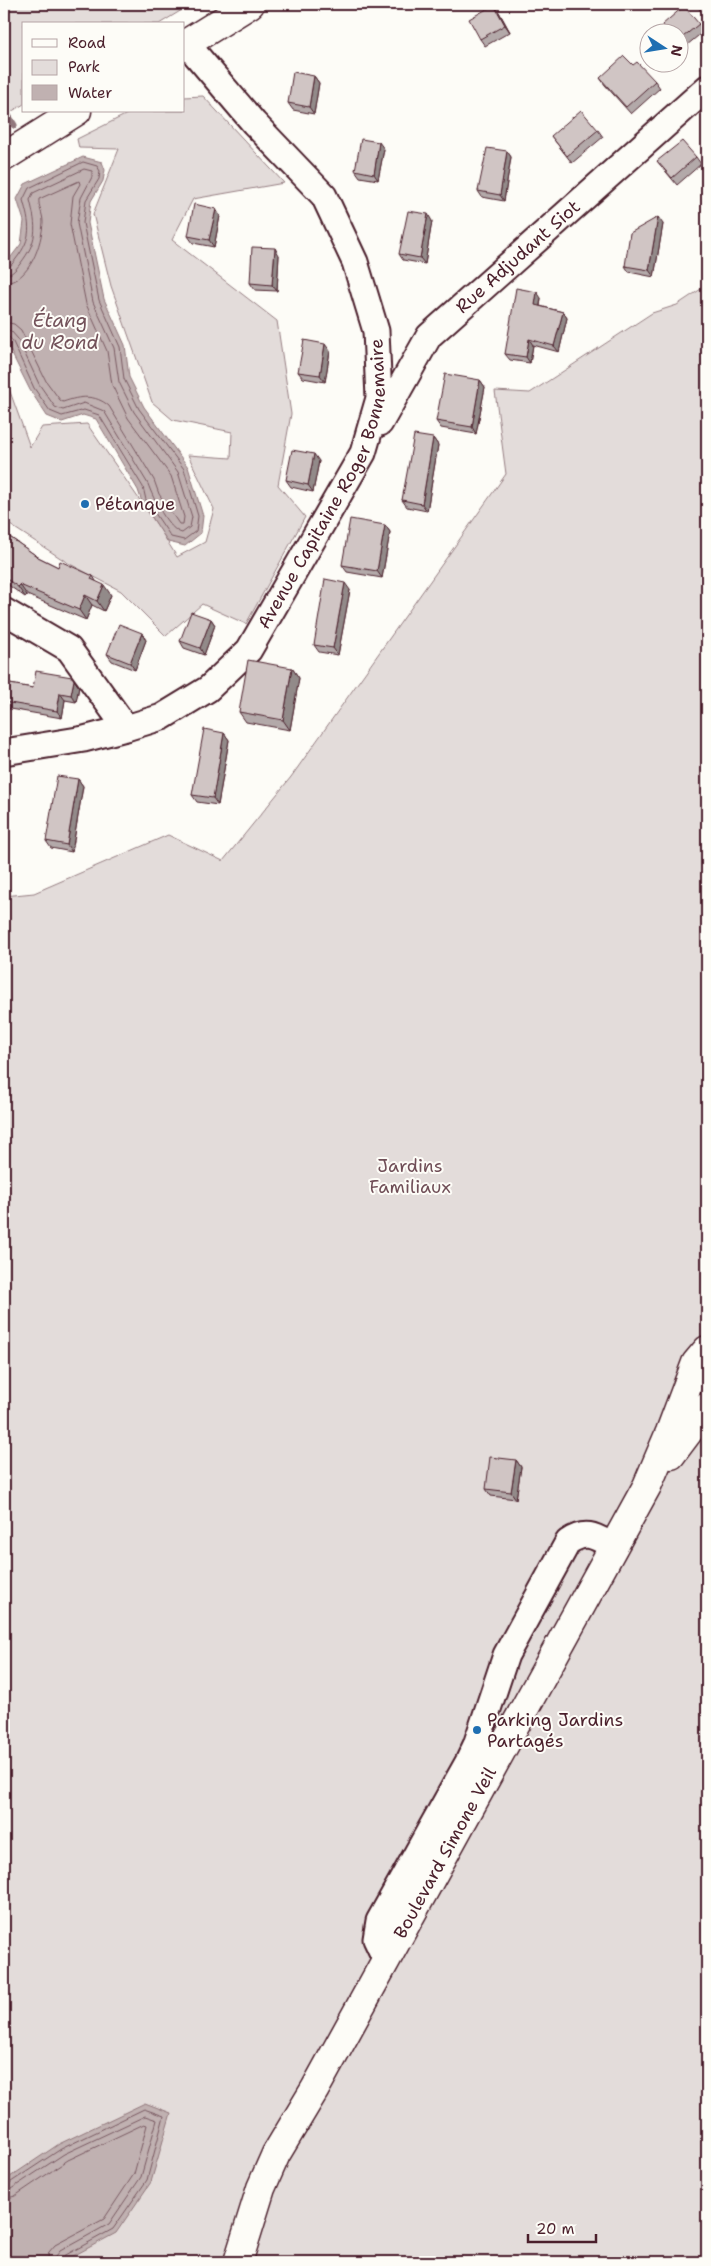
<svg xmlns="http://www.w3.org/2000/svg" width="711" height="2266" viewBox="0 0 711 2266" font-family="'Shantell Sans',sans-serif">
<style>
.green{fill:#e3dcda;stroke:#967e82}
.water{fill:#c0b1b1;stroke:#91777b}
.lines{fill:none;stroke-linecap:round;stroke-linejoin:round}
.shore{stroke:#795961;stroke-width:1}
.stream{stroke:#91777b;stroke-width:7}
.minor-casing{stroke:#4a1f2b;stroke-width:29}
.major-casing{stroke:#4a1f2b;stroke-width:31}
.minor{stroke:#fdfcf7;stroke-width:25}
.major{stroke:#fdfcf7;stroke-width:28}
.wall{fill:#b3a9a9;stroke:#4a1f2b}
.shaded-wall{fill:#928a89;stroke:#4a1f2b}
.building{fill:#d0c5c4;stroke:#4a1f2b}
.poi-dot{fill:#1f6fb2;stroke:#fdfcf7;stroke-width:2}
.labels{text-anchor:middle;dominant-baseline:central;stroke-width:4;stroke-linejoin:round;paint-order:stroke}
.street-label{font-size:18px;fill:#4a1f2b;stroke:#fdfcf7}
.poi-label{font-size:18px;fill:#4a1f2b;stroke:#fdfcf7;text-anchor:start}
.park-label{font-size:18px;fill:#704e57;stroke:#fdfcf7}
.water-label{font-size:19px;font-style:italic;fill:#73525a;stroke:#fdfcf7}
</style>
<rect width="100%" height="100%" fill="#fdfcf7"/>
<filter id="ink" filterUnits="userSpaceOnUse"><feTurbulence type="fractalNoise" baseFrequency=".02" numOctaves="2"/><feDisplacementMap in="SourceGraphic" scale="10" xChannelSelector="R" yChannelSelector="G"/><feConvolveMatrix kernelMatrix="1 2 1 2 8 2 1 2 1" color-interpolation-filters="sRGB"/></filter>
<g filter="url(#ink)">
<path class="green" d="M 4,4 L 186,4 L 190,5 L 159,24 L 24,24 L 24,104 L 4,116 Z
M 203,96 L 284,183 L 193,199 L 172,240 L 277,321 L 291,414 L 278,485 L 305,517 L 246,624 L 202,604 L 166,636 L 121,591 L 68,563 L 4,521 L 4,375 L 30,447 L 42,427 L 87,424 L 157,525 L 177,557 L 205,542 L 214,509 L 188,455 L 231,458 L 232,432 L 173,420 L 152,402 L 111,286 L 93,214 L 119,149 L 79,148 L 77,139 L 133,111 L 184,111 L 184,97 Z
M 707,285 L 707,2262 L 4,2262 L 4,896 L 34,893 L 168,835 L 223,861 L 291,777 L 506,474 L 495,391 L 530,393 L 652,313 L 677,305 Z"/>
<path class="water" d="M 83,157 L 102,162 L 105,170 L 103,181 L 91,201 L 88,223 L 104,299 L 125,345 L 129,377 L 144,407 L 188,467 L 203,516 L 201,533 L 185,546 L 168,542 L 142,502 L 138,490 L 96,419 L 83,415 L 62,422 L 47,416 L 30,390 L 4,338 L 4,266 L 21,244 L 24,221 L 17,199 L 25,184 Z
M 145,2103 L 171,2113 L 151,2182 L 116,2233 L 62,2262 L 4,2262 L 4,2181 L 59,2144 Z"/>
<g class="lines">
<path class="shore" d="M 4,269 C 10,268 12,264 16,259 C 33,237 30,225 23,200 L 29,188 L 83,162 L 97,166 L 100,171 L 99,179 L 86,200 L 83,223 L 99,300 L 120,347 L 124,379 L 139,409 L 184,469 L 198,516 L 196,531 L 184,540 L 171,537 L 146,500 L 143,487 L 99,415 L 84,410 L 62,416 L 50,411 L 34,388 L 13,342 L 9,337 L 4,336
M 4,275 C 12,275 15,270 20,264 C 38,241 37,228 30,200 L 33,193 L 84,169 L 92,171 L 92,177 L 81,198 L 77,223 L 93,302 L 114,348 L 119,382 L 134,412 L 178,472 L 192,517 L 190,527 L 182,533 C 168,530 153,498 148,484 L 104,411 L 84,403 L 63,410 L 55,407 L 39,384 L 18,339 L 11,331 L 4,330
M 4,283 C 30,282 42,243 43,222 C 43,214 38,206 39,199 L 79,181 L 80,184 L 73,196 L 70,224 L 86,304 L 107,351 L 112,385 L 128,418 L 171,476 L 184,517 L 183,524 L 179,524 L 159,494 L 154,480 L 109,406 C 95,394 80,396 63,402 L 60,400 L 46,381 L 21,330 L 14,324 L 4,322
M 4,2185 L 8,2184 L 61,2149 L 144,2109 L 164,2116 L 147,2180 L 113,2229 L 64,2256 L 61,2262
M 4,2191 L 11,2189 L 64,2154 L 145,2116 L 157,2120 L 141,2177 L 109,2224 L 60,2251 L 56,2256 L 55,2262
M 4,2199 L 15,2196 L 68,2160 L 144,2124 L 147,2125 L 134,2174 L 104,2219 L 55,2245 L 49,2252 L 47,2262"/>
<path class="stream" d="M 4,109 L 14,125"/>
<defs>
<g id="minor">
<path id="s1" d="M 380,423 L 429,336 L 707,88"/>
<path d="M 4,611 L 69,649 L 126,728"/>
<path id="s2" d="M 4,752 L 84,739 L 126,728 L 162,717 L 208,689 L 249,650 L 363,453 L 379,398 L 376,331 L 355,262 L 324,196 L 254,123 L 186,43"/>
<path d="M 386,1960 L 376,1939 L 379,1921 L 468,1762 L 476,1745 L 506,1655 L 568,1542 C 587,1529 596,1537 614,1547"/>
</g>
<g id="major">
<path d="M 184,45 L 250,4"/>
<path d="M 4,157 L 77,111"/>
<path d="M 671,1455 L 707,1407"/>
<path id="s3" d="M 238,2262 L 261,2188 L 276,2154 L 315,2089 L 647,1486 L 670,1432 L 696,1363 L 707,1350"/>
</g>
</defs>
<use href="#minor" class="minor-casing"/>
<use href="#major" class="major-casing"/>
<use href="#minor" class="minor"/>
<use href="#major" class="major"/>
</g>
<path class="wall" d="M 696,4 L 707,4 L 707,13 L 704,15 Z
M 494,5 L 499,12 L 510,32 L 485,46 L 480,39 Z
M 699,24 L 704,31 L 681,50 L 678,47 L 678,32 L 667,32 L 662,25 Z
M 633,65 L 655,81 L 660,88 L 631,114 L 605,85 L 600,78 Z
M 314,76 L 319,83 L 314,114 L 293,110 L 288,103 Z
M 598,130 L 603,137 L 572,163 L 551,136 Z
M 384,149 L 378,180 L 360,177 L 355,170 Z
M 507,151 L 511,157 L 504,201 L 482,197 L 478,191 Z
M 696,157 L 701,164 L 677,185 L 657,161 Z
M 220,216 L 214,247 L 193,243 L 188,236 Z
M 432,221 L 425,264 L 403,260 L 399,254 Z
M 663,224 L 654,277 L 629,272 L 625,266 Z
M 279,255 L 277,291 L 255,290 L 250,283 Z
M 541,298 L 540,306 L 563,312 L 567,318 L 559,352 L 533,345 L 530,363 L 510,360 L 505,354 Z
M 330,351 L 325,382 L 303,378 L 298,372 Z
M 480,380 L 485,387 L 476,434 L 441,428 L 436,421 Z
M 433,438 L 438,445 L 427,511 L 407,507 L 402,500 Z
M 319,461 L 313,492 L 291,487 L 286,480 Z
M 385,525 L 390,532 L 382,578 L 347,572 L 342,565 Z
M 4,533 L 38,557 L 58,567 L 93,576 L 96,581 L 111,595 L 104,611 L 92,605 L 86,620 L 27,595 L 25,597 L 4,582 Z
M 350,590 L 338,655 L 319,652 L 314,645 Z
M 211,619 L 215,625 L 204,655 L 184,648 L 180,641 Z
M 146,640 L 135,670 L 112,661 L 107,654 Z
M 292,668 L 299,678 L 290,730 L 246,722 L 239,712 Z
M 4,683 L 33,688 L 79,687 L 76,702 L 65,700 L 62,718 L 4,708 Z
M 224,733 L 229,740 L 218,805 L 197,802 L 192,795 Z
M 78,779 L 83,786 L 72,852 L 51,848 L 46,841 Z
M 516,1460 L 521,1467 L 516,1499 L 491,1496 L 486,1489 Z"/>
<path class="shaded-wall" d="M 494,5 L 499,12 L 510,32 L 505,25 Z
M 314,76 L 319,83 L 314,114 L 309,107 Z
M 379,142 L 384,149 L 378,180 L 374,174 Z
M 507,151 L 511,157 L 504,201 L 500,195 Z
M 216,209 L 220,216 L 214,247 L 209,240 Z
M 428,214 L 432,221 L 425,264 L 420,258 Z
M 658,217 L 663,224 L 654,277 L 649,270 Z
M 275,248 L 279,255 L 277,291 L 272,285 Z
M 537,292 L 541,298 L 539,311 L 535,305 Z
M 563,312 L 567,318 L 559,352 L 554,346 Z
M 529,339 L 533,345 L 530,363 L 526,357 Z
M 325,344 L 330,351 L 325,382 L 320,375 Z
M 480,380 L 485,387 L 476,434 L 472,427 Z
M 433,438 L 438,445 L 427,511 L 422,504 Z
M 314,454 L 319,461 L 313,492 L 308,485 Z
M 385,525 L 390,532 L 382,578 L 377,571 Z
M 345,583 L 350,590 L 338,655 L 333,648 Z
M 20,585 L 27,595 L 25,597 L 18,587 Z
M 104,585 L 111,595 L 104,611 L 97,601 Z
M 85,595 L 92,605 L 86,620 L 79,610 Z
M 211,619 L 215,625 L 204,655 L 200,648 Z
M 142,633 L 146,640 L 135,670 L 130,663 Z
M 292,668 L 299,678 L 290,730 L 283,720 Z
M 74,680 L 79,687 L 76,702 L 71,695 Z
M 60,693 L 65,700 L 62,718 L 57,711 Z
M 224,733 L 229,740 L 218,805 L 213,798 Z
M 78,779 L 83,786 L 72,852 L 67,845 Z
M 516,1460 L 521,1467 L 516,1499 L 511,1492 Z"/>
<path class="building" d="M 696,4 L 707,4 L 700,10 Z
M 494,5 L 505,25 L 480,39 L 469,19 Z
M 684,6 L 699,24 L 678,41 L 678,32 L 668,32 L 662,25 Z
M 624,56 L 633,65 L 637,62 L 655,81 L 626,107 L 600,78 Z
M 293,72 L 314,76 L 309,107 L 288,103 Z
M 581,110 L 598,130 L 567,156 L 551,136 Z
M 361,139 L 379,142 L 374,174 L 355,170 Z
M 682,141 L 696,157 L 672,178 L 657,161 Z
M 487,148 L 507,151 L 500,195 L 478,191 Z
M 194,204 L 216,209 L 209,240 L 188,236 Z
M 408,211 L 428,214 L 420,258 L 399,254 Z
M 658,217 L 649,270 L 625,266 L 630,233 Z
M 252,247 L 275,248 L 272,285 L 250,283 Z
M 516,288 L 537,292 L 535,305 L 563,312 L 554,346 L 529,339 L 526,357 L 505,354 Z
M 304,340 L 325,344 L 320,375 L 298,372 Z
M 445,374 L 480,380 L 472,427 L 436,421 Z
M 414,435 L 433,438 L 422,504 L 402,500 Z
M 292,450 L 314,454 L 308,485 L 286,480 Z
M 350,519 L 385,525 L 377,571 L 342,565 Z
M 4,533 L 38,557 L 58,567 L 60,561 L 93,576 L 91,579 L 104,585 L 97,601 L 85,595 L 79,610 L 20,585 L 18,587 L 4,577 Z
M 325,579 L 345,583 L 333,648 L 314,645 Z
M 191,612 L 211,619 L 200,648 L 180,641 Z
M 119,624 L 142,633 L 130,663 L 107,654 Z
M 248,660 L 292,668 L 283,720 L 239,712 Z
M 36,671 L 72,677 L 74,680 L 71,695 L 60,693 L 57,711 L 4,702 L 4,683 L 33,688 Z
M 204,729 L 224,733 L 213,798 L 192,795 Z
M 57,776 L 78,779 L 67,845 L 46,841 Z
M 490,1457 L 516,1460 L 511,1492 L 486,1489 Z"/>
</g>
<g class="poi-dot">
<circle cx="85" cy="504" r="5"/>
<circle cx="477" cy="1730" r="5"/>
</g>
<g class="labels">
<g class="street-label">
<text stroke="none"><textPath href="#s1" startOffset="219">Rue Adjudant Siot</textPath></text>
<text stroke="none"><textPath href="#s2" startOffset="458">Avenue Capitaine Roger Bonnemaire</textPath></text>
<text stroke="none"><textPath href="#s3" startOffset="460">Boulevard Simone Veil</textPath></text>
</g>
<g class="poi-label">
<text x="95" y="504">Pétanque</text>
<text x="487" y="1720">Parking Jardins<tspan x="487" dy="21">Partagés</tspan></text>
</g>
<g class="park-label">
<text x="410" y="1166">Jardins<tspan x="410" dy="21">Familiaux</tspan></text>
</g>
<g class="water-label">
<text x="60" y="320">Étang<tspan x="60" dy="22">du Rond</tspan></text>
</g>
</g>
<rect width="711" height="2266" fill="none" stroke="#fdfcf7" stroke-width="20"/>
<rect x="10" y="10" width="691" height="2246" fill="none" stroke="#4a1f2b" stroke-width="2" filter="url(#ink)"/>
<rect x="22" y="22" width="162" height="90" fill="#fdfcf7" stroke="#b5a4a5"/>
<rect x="32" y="39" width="25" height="8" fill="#fdfcf7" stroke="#b5a4a5"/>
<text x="68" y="48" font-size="15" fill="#4a1f2b">Road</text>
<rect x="32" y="60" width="25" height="15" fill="#e3dcda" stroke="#b5a4a5"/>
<text x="68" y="72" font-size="15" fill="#4a1f2b">Park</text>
<rect x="32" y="85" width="25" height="15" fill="#c0b1b1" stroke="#b5a4a5"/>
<text x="68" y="98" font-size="15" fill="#4a1f2b">Water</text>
<g transform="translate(664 48) rotate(102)"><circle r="24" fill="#fdfcf7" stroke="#b5a4a5"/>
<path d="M0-4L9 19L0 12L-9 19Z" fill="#1f6fb2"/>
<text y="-8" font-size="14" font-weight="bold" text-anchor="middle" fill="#4a1f2b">N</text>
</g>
<path d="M528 2234v8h68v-8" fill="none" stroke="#4a1f2b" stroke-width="2.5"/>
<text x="536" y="2234" font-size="15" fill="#4a1f2b" stroke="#fdfcf7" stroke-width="4" paint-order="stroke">20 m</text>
</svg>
